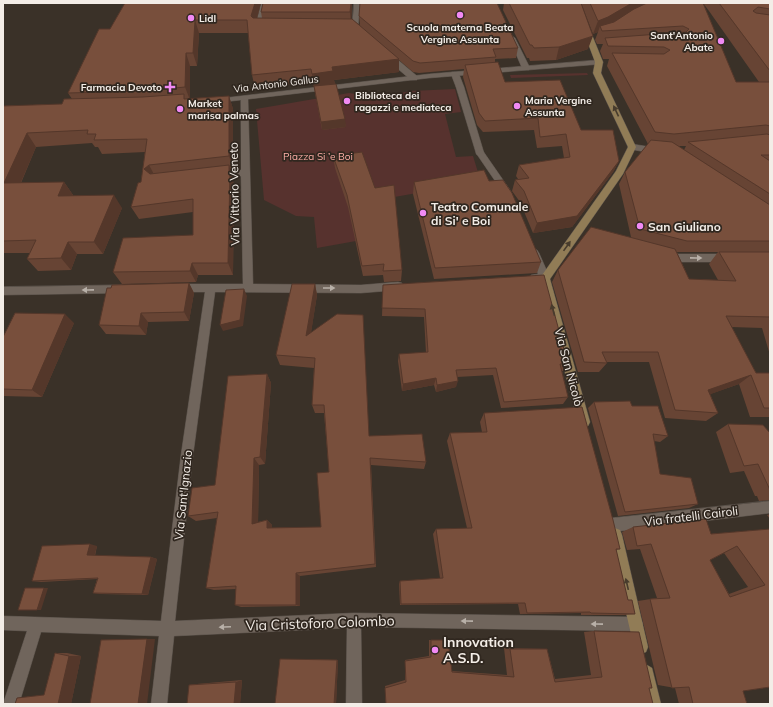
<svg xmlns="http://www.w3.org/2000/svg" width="773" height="707" viewBox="0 0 773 707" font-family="Mulish,sans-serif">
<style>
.green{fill:#57322e}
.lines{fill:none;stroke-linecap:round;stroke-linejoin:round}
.pedestrian-casing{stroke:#585049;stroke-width:1}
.minor-casing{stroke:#585049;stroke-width:1}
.tertiary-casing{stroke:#585049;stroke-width:1}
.secondary-casing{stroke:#585049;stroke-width:1}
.pedestrian{fill:#70655c;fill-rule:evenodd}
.minor{fill:#70655c;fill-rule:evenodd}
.tertiary{fill:#70655c;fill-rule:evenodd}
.secondary{fill:#917c56;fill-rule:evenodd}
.wall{fill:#674434;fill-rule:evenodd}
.shaded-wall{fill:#54372a}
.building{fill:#784f3c;stroke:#54372a;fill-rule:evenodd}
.oneway{fill:#483c2d}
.oneway2{fill:#b8b0a8}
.poi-dot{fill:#f18af4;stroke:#30271f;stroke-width:1.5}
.labels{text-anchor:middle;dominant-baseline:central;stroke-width:3.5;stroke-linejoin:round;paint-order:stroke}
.far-poi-label{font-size:10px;font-weight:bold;fill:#f3ede7;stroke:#30271f;text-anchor:start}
.far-street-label{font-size:10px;fill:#f3ede7;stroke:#30271f}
.far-park-label{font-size:10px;fill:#ffb0a8;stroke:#30271f}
.street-label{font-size:12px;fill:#f3ede7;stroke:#30271f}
.poi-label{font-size:12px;font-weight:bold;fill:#f3ede7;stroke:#30271f;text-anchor:start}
.near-street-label{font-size:14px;fill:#f3ede7;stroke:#30271f}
.near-poi-label{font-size:14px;font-weight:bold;fill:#f3ede7;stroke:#30271f;text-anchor:start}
</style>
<rect width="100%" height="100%" fill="#3a3128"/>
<path class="green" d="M 587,73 L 588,75 L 511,78 L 510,75 Z
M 455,89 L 461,112 L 445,114 L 456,157 L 473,156 L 481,182 L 348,205 L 356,241 L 317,248 L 314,217 L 296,216 L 264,200 L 256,109 L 349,93 L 380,97 L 411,91 Z"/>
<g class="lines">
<defs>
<path id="pedestrian" d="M 457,85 L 460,85 L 464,87 L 484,153 L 483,155 L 477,155 L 476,153 L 456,87 Z"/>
<path id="minor" d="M 261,3 L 267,3 L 262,26 L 264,28 L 258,30 L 255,28 Z
M 354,3 L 360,3 L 358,27 L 364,32 L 364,34 L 360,34 L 352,28 Z
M 512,36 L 515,38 L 530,68 L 529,70 L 523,70 L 522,68 L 509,38 Z
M 385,54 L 391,54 L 417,76 L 417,80 L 411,80 L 385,58 Z
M 452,72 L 455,72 L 459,74 L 464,87 L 463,89 L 460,89 L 456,87 L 451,74 Z
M 241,97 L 244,97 L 248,99 L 253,284 L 361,285 L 398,282 L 402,283 L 403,286 L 402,289 L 398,290 L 361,293 L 215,292 L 193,455 L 175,621 L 354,613 L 636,617 L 641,619 L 643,624 L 641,629 L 636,631 L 361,627 L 362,704 L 346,704 L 347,628 L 174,636 L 167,704 L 151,704 L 159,636 L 41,632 L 19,704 L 3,704 L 27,631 L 3,630 L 3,616 L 161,621 L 181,455 L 205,292 L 177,292 L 173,291 L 172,288 L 173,285 L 177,284 L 243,284 L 241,176 L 217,179 L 213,176 L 217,173 L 241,170 Z
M 632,144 L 657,148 L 661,151 L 657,154 L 629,149 L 628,147 Z
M 480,150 L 483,151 L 510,190 L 511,192 L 510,194 L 504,194 L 476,153 Z
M 534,249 L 537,250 L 539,253 L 550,278 L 549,281 L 531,281 L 530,278 L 531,275 L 538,274 L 529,253 L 531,250 Z
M 666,251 L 678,254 L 729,254 L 732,255 L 734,258 L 732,261 L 729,262 L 678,262 L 663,258 L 661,255 L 663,252 Z
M 122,285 L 126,286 L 127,289 L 126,292 L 122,293 L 3,295 L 3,287 Z
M 770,501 L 770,513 L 612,532 L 607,530 L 605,525 L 607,520 L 612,518 Z"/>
<path id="tertiary" d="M 599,60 L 603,62 L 602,64 L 429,78 L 215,103 L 211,101 L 215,99 L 429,74 Z"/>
<path id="secondary" d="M 573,3 L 579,3 L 603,62 L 601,73 L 636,147 L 623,174 L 550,279 L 590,422 L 588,426 L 584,428 L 580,426 L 578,422 L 540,278 L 616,171 L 628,147 L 593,73 L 595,62 Z
M 615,528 L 620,530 L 622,535 L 648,647 L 646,652 L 641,654 L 636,652 L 634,647 L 608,535 L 610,530 Z
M 647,665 L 652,668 L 661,704 L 645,704 L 639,673 L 642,668 Z"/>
</defs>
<use href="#pedestrian" class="pedestrian-casing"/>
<use href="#minor" class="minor-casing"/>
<use href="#tertiary" class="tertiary-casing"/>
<use href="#secondary" class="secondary-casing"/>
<use href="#pedestrian" class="pedestrian"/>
<use href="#minor" class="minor"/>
<use href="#tertiary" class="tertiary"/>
<use href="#secondary" class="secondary"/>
</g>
<path class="wall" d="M 125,3 L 261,3 L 257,18 L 262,18 L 261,12 L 263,3 L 352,3 L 351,19 L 360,25 L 359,16 L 518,48 L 516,58 L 495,59 L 495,63 L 505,82 L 581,130 L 619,161 L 613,172 L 572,227 L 533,233 L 520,202 L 512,191 L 515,180 L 518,179 L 516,176 L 519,165 L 564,158 L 562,146 L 537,148 L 534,130 L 483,132 L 477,125 L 463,77 L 464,69 L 419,73 L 413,72 L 399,60 L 399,72 L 334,80 L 335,84 L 346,127 L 322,130 L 313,82 L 255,88 L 252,75 L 248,33 L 199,33 L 197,66 L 190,66 L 190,99 L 229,96 L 233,109 L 233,169 L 230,170 L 234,185 L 233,275 L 198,275 L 196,282 L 122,284 L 113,272 L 193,235 L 193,212 L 139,219 L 131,207 L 141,182 L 145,152 L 102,154 L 98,147 L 95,147 L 92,143 L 36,147 L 21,183 L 64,182 L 73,195 L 73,196 L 122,208 L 103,254 L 77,254 L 71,270 L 38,271 L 27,259 L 30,253 L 3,253 L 3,106 L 62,104 L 72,99 L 68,93 L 110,29 Z
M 504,3 L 770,3 L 770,355 L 762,328 L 731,327 L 756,373 L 770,373 L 770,417 L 750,417 L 739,384 L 710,394 L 718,413 L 706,421 L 665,418 L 649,362 L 606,362 L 607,363 L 599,372 L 578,372 L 552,282 L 558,270 L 631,237 L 619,184 L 625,172 L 648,144 L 607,66 L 609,59 L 603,59 L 600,51 L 603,44 L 597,44 L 595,40 L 598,32 L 593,34 L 581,3 L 588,49 L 556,60 L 530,61 L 529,58 L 527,58 L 503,10 ZM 703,3 L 709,11 L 759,82 L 736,82 ZM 678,146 L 686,146 L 684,150 ZM 677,252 L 718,252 L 709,264 L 718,280 L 689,279 Z
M 333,156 L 402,270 L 401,281 L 384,282 L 383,275 L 363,276 L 348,207 L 335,168 Z
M 489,181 L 541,262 L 537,273 L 434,279 L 413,194 L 414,182 Z
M 189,283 L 194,293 L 189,321 L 148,322 L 146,335 L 106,334 L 99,325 Z
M 315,284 L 317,295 L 311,332 L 369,436 L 426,462 L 424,469 L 371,465 L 376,567 L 300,576 L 300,606 L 241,607 L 235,605 L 236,589 L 214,590 L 206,588 L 217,518 L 196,521 L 188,516 L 215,485 L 267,374 L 271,383 L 265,464 L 259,465 L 258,522 L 267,520 L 272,525 L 272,528 L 321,527 L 329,472 L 324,413 L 315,413 L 312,405 L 314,368 L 280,365 L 276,355 Z
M 383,285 L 568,364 L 563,371 L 562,371 L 568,397 L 563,404 L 501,408 L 493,375 L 457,377 L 456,387 L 436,392 L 434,385 L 402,391 L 398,361 L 399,354 L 426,353 L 424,317 L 382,316 Z
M 74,323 L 42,397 L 3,396 L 3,337 Z
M 594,402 L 632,406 L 668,436 L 660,442 L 654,441 L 660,474 L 698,504 L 689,508 L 618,516 L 588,408 Z
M 484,413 L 620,549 L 616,550 L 628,600 L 635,614 L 624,615 L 581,615 L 581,613 L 520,614 L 518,604 L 400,605 L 399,584 L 400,581 L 440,578 L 433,534 L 436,529 L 467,528 L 447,441 L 450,433 L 482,432 L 480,422 Z
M 728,424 L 770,433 L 770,500 L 759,501 L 757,496 L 755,496 L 744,471 L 730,473 L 716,432 Z
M 770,514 L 770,519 L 767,515 Z
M 633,527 L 711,534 L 770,529 L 770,687 L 743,691 L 747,704 L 679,704 L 675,688 L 658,685 L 638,601 L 657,598 L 640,549 L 627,550 L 622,532 ZM 724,553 L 748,587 L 729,594 L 710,560 Z
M 97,546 L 95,556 L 151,557 L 157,559 L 148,595 L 100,594 L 93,593 L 97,579 L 41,582 L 32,581 Z
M 594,631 L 652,688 L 386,704 L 385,686 L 405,680 L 405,660 L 429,656 L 429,640 L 448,640 L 452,671 L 507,675 L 504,648 L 547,649 L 555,679 L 591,675 L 584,632 Z
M 55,653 L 67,653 L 81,656 L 71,704 L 15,704 L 17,698 L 44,695 Z
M 280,659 L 338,660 L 336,704 L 275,704 Z
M 242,680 L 240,704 L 189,685 L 197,684 Z"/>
<path class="shaded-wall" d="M 255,3 L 261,3 L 254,29 L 251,16 Z
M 351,3 L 352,3 L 352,7 L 351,24 L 350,12 Z
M 632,3 L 654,3 L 603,31 L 600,26 L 598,32 L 593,34 L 598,21 Z
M 195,20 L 199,33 L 197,66 L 193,53 Z
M 593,36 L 588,49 L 556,60 L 559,47 Z
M 186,53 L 190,66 L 190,100 L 185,87 Z
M 399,59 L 399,72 L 334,80 L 335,84 L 314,87 L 312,74 L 332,67 Z
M 229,96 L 233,109 L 233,169 L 229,156 Z
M 345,119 L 346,127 L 322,130 L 321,122 Z
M 27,133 L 36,147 L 15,196 L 4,183 Z
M 619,161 L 613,172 L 572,227 L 533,233 L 537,223 Z
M 149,165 L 156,178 L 150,182 L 144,169 Z
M 229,165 L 233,178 L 233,181 L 234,185 L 233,275 L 228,263 Z
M 64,182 L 73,195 L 67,209 L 58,196 Z
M 114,195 L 122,208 L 103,254 L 94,242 Z
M 68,242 L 77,254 L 71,270 L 61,258 Z
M 192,263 L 198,275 L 196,282 L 190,271 Z
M 189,283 L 194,293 L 189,321 L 184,312 Z
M 315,284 L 317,295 L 309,346 L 306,336 Z
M 244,289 L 247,296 L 243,326 L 223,331 L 220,325 Z
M 141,313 L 148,322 L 146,335 L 139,326 Z
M 65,314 L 74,323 L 42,397 L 32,390 Z
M 267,374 L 271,383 L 265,464 L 260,457 Z
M 751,375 L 739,384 L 697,399 L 708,390 Z
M 436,378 L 434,385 L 402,391 L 403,384 Z
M 458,381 L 456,387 L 436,392 L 437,385 Z
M 254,458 L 259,465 L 258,528 L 252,524 Z
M 267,520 L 272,525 L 272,533 L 267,528 Z
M 90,544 L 97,546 L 94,557 L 87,555 Z
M 151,557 L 157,559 L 148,595 L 142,594 Z
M 296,573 L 300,576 L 300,606 L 296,605 Z
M 44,588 L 48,588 L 41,610 L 37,610 Z
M 147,639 L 155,639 L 147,704 L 138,704 Z
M 69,656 L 81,656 L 71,704 L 58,704 Z
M 337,660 L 338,660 L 336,704 L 334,704 Z
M 242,680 L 240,704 L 234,704 L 236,682 Z"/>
<path class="building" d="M 125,3 L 255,3 L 251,16 L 253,18 L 352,19 L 399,59 L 332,67 L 333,71 L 312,74 L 311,69 L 252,75 L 247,20 L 195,20 L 193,53 L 186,53 L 185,87 L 143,91 L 68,93 L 99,29 L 110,29 Z
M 263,3 L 351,3 L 350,12 L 261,12 Z
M 360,3 L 497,3 L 518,48 L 493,49 L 496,57 L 420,63 L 413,61 L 359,16 Z
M 509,3 L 581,3 L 593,36 L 559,47 L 534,48 L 532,45 L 530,45 Z
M 590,3 L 632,3 L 608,17 L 598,21 Z
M 647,3 L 703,3 L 736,82 L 770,82 L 770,126 L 766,125 L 674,134 L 655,132 L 612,53 L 664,54 L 670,50 L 664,47 L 608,46 L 605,38 L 686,32 L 689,29 L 683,26 L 602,31 L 600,26 L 614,22 L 634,9 Z
M 719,3 L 770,3 L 770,9 L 758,7 L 753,11 L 756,13 L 770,15 L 770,71 Z
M 498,62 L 505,82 L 560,80 L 581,130 L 613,130 L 619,161 L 577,216 L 537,223 L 524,191 L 515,180 L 529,178 L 519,165 L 570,157 L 566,134 L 540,137 L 538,118 L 485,121 L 479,113 L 465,65 Z
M 336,84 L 345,119 L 321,122 L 314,86 Z
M 184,94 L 184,99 L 229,96 L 229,156 L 149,165 L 144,169 L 150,174 L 229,165 L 229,173 L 230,172 L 228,263 L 192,263 L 190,271 L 113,272 L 123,238 L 193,235 L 193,199 L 131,207 L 138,183 L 141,182 L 147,139 L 94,140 L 96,134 L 87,134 L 88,130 L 27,133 L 4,183 L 64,182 L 58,196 L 114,195 L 94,242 L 68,242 L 61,258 L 27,259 L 36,240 L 3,241 L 3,106 L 62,104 L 64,99 L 143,97 Z
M 767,134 L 770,135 L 770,155 L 761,155 L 770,161 L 770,194 L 688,142 Z
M 651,140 L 672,142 L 770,205 L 770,241 L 687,241 L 640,229 L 625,172 Z
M 362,152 L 375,188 L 394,185 L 402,270 L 383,271 L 384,264 L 362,266 L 347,195 L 333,156 Z
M 484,170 L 489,181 L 503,180 L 512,193 L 541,262 L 435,268 L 414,182 Z
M 591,227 L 675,249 L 689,279 L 736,281 L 719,252 L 770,252 L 770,317 L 726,316 L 756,373 L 770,373 L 770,408 L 764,408 L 751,375 L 708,390 L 718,413 L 675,410 L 658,352 L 602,352 L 607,363 L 584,362 L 558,270 Z
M 544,275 L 568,364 L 560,364 L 568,397 L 504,402 L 496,368 L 456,370 L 458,381 L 437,385 L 436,378 L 403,384 L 399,354 L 428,352 L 425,309 L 382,308 L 383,285 Z
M 189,283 L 184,312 L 141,313 L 139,326 L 99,325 L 107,288 L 111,288 L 112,285 Z
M 292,284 L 315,284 L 306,336 L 337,314 L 363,315 L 369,436 L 422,434 L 426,462 L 370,458 L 375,564 L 296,573 L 296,605 L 235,605 L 236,586 L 206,588 L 218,512 L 188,516 L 192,488 L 215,485 L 228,376 L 267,374 L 260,457 L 254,458 L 252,524 L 267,520 L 267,528 L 321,527 L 317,473 L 329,472 L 324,405 L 312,405 L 315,358 L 276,355 Z
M 244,289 L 240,320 L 220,325 L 226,290 Z
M 15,313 L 65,314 L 32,390 L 3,389 L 3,337 Z
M 630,401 L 632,406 L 658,406 L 668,436 L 653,434 L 660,474 L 691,478 L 698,504 L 625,512 L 594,402 Z
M 582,407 L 613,520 L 620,549 L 616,549 L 628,600 L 632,600 L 635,614 L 591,613 L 590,612 L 527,613 L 525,603 L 401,604 L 400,581 L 443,578 L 436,529 L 472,528 L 450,433 L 487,432 L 484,413 Z
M 728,424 L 763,425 L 770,433 L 770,490 L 758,464 L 744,466 Z
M 706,519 L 711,534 L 770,529 L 770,687 L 743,691 L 747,704 L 693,704 L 689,687 L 672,688 L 650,599 L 670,598 L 651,544 L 637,546 L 633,527 ZM 737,546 L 765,585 L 730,597 L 710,560 Z
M 90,544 L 87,555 L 151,557 L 142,594 L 93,593 L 98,578 L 32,581 L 42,546 Z
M 25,588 L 44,588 L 37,610 L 18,610 Z
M 594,631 L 639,632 L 652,688 L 649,688 L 653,704 L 386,704 L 385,688 L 406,682 L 405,661 L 431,657 L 431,640 L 448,640 L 452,672 L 514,677 L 510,649 L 547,649 L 555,682 L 602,677 Z
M 147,639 L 138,704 L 90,704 L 101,640 Z
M 55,653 L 69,656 L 58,704 L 15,704 L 17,698 L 44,695 Z
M 280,659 L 337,660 L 334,704 L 275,704 Z
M 236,682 L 234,704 L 187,704 L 189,685 Z"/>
<defs><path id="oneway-solid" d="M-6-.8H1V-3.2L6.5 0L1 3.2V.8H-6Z"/></defs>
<g class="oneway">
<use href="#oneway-solid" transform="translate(616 111) rotate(-115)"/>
<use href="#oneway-solid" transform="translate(567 246) rotate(-55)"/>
<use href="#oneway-solid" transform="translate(553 310) rotate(-105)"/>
<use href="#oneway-solid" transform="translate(627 584) rotate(-103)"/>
</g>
<g class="oneway2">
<use href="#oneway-solid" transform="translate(696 258) rotate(1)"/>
<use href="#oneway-solid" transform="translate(329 288)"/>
<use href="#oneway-solid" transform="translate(88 290) rotate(179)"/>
<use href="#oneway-solid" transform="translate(467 621) rotate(-179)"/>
<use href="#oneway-solid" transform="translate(597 624) rotate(-179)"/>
<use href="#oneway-solid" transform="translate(225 627) rotate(177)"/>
</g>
<g class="poi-dot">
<circle cx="460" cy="15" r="4"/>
<circle cx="191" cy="18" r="4"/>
<circle cx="721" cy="41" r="4"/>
<path d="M168 81h4v4h4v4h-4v4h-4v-4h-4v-4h4z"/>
<circle cx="347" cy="101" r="4"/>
<circle cx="517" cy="106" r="4"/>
<circle cx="180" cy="109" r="4"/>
<circle cx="423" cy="213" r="4"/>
<circle cx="640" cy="226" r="4"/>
<circle cx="435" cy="650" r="4"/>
</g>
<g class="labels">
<g class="far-poi-label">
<text x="199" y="18">Lidl</text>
<text x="460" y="27" text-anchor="middle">Scuola materna Beata<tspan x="460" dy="12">Vergine Assunta</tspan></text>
<text x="713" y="35" text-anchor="end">Sant'Antonio<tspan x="713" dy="12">Abate</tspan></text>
<text x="162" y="87" text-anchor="end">Farmacia Devoto</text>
<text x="355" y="95">Biblioteca dei<tspan x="355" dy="12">ragazzi e mediateca</tspan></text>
<text x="525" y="100">Maria Vergine<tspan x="525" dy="12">Assunta</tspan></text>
<text x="188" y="103">Market<tspan x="188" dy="12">marisa palmas</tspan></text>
</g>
<g class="far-street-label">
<text transform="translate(276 84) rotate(-7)">Via Antonio Gallus</text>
</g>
<g class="far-park-label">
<text x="318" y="156">Piazza Si ’e Boi</text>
</g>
<g class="street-label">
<text transform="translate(234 194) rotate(-91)">Via Vittorio Veneto</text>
<text transform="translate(569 367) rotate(75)">Via San Nicolò</text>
<text transform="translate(183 495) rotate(-84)">Via Sant'Ignazio</text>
<text transform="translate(691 516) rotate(-7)">Via fratelli Cairoli</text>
</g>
<g class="poi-label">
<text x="431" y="206">Teatro Comunale<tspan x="431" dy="14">di Si' e Boi</tspan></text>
<text x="648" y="226">San Giuliano</text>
</g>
<g class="near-street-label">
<text transform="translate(320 623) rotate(-2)">Via Cristoforo Colombo</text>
</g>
<g class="near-poi-label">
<text x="443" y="642">Innovation<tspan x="443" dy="16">A.S.D.</tspan></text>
</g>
</g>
<rect width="773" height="707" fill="none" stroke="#f3ede7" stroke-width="8"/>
</svg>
